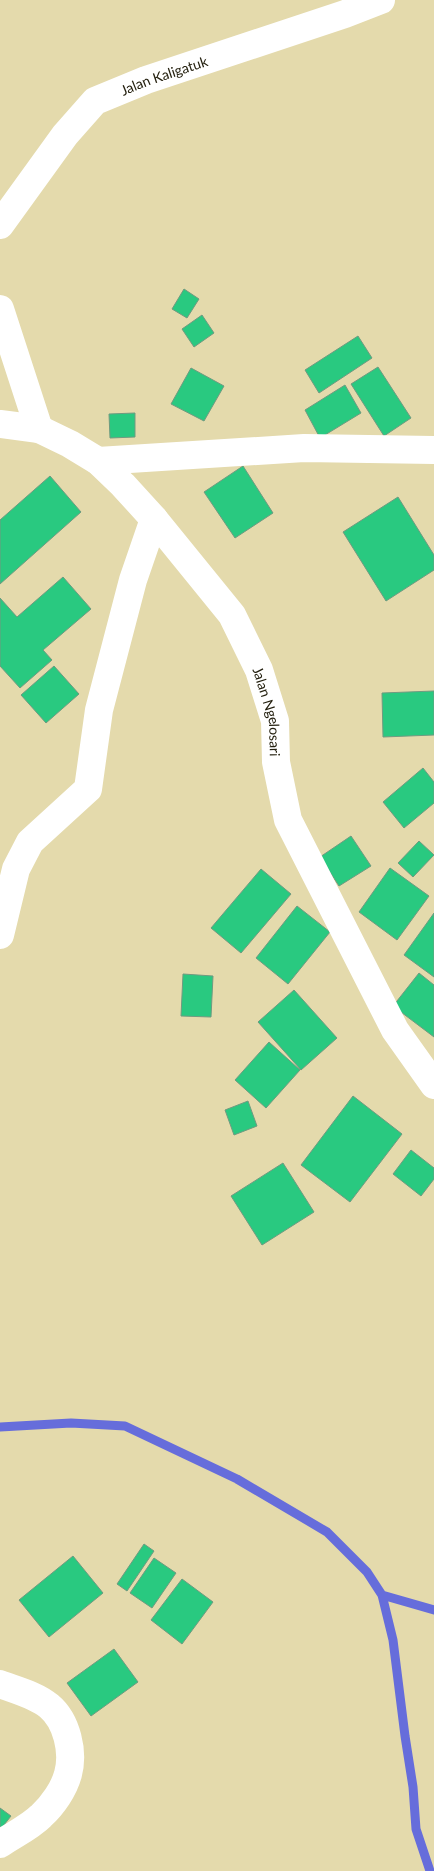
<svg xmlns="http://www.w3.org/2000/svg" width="434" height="1871" viewBox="0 0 434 1871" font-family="Lato,sans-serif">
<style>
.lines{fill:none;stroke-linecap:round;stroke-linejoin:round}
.stream{stroke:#666ddb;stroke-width:9}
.building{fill:#29c980;stroke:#709a80}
.minor{stroke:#fff;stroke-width:28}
.labels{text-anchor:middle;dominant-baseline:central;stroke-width:4;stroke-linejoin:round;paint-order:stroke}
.street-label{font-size:14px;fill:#24200f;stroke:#f1e7b9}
</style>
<rect width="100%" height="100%" fill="#e4daac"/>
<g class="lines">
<path class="stream" d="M 0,1427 L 71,1423 L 125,1426 L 237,1479 L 327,1532 L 367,1572 L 382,1595 L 393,1640 L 405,1736 L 413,1787 L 416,1829 L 430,1871
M 382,1595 L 434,1610"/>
</g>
<path class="building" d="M 184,289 L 199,299 L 187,318 L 172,309 Z
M 202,315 L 214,333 L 194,347 L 182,329 Z
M 358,336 L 372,358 L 319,393 L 305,370 Z
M 378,367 L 411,418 L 384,436 L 351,384 Z
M 191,368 L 224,386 L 204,421 L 171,404 Z
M 345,385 L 361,413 L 320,438 L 305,410 Z
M 135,413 L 135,437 L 110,438 L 109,414 Z
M 243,466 L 273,513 L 235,538 L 204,492 Z
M 50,476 L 81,512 L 0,584 L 0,520 Z
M 398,497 L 434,555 L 434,570 L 386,601 L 343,532 Z
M 63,577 L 91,609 L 43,650 L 52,660 L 20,688 L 0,666 L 0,598 L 17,617 Z
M 54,666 L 79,694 L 46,723 L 21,695 Z
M 434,691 L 434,735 L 383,737 L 382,693 Z
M 423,768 L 434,782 L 434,803 L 404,828 L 383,802 Z
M 351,836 L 371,866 L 339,886 L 320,857 Z
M 419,841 L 434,855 L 413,877 L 398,863 Z
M 390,868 L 429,896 L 397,940 L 359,912 Z
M 261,869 L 291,894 L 241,953 L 211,928 Z
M 297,906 L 330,932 L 288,984 L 256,958 Z
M 434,913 L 434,977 L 404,955 Z
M 419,973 L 434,985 L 434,1037 L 393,1006 Z
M 183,974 L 213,976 L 211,1017 L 181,1016 Z
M 294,990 L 337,1038 L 301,1070 L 258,1022 Z
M 269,1042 L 300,1070 L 266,1108 L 235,1080 Z
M 353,1096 L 402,1134 L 350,1202 L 301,1165 Z
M 248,1101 L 257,1126 L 234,1135 L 225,1110 Z
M 411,1150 L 434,1168 L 434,1179 L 421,1196 L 393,1174 Z
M 283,1163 L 314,1212 L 262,1245 L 231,1196 Z
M 144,1544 L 154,1551 L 127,1591 L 117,1584 Z
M 73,1556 L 103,1593 L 49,1637 L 19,1600 Z
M 154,1558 L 176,1573 L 152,1608 L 130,1593 Z
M 182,1579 L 213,1602 L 182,1644 L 151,1620 Z
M 114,1649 L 138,1682 L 91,1716 L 67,1683 Z
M 0,1808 L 11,1816 L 0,1830 Z"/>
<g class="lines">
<g class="minor">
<path id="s1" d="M 0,225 L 65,135 L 95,101 L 146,80 L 345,14 L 381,0"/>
<path d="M 0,309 L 39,429"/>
<path id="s2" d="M 0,424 L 39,429 L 70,444 L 98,461 L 123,485 L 154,519 L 232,615 L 259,670 L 275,721 L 276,762 L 288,820 L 395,1030 L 434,1085"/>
<path d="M 98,461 L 304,448 L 434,450"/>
<path d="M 0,935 L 16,869 L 30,842 L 88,789 L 99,710 L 133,580 L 154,519"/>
<path d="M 0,1684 C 16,1690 36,1695 49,1706 C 67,1721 74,1752 68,1774 C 64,1789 53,1805 41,1816 C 30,1827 13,1835 0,1844"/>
</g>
</g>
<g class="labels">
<g class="street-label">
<text stroke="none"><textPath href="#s1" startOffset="230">Jalan Kaligatuk</textPath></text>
<text stroke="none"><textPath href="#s2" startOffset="415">Jalan Ngelosari</textPath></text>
</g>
</g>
</svg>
